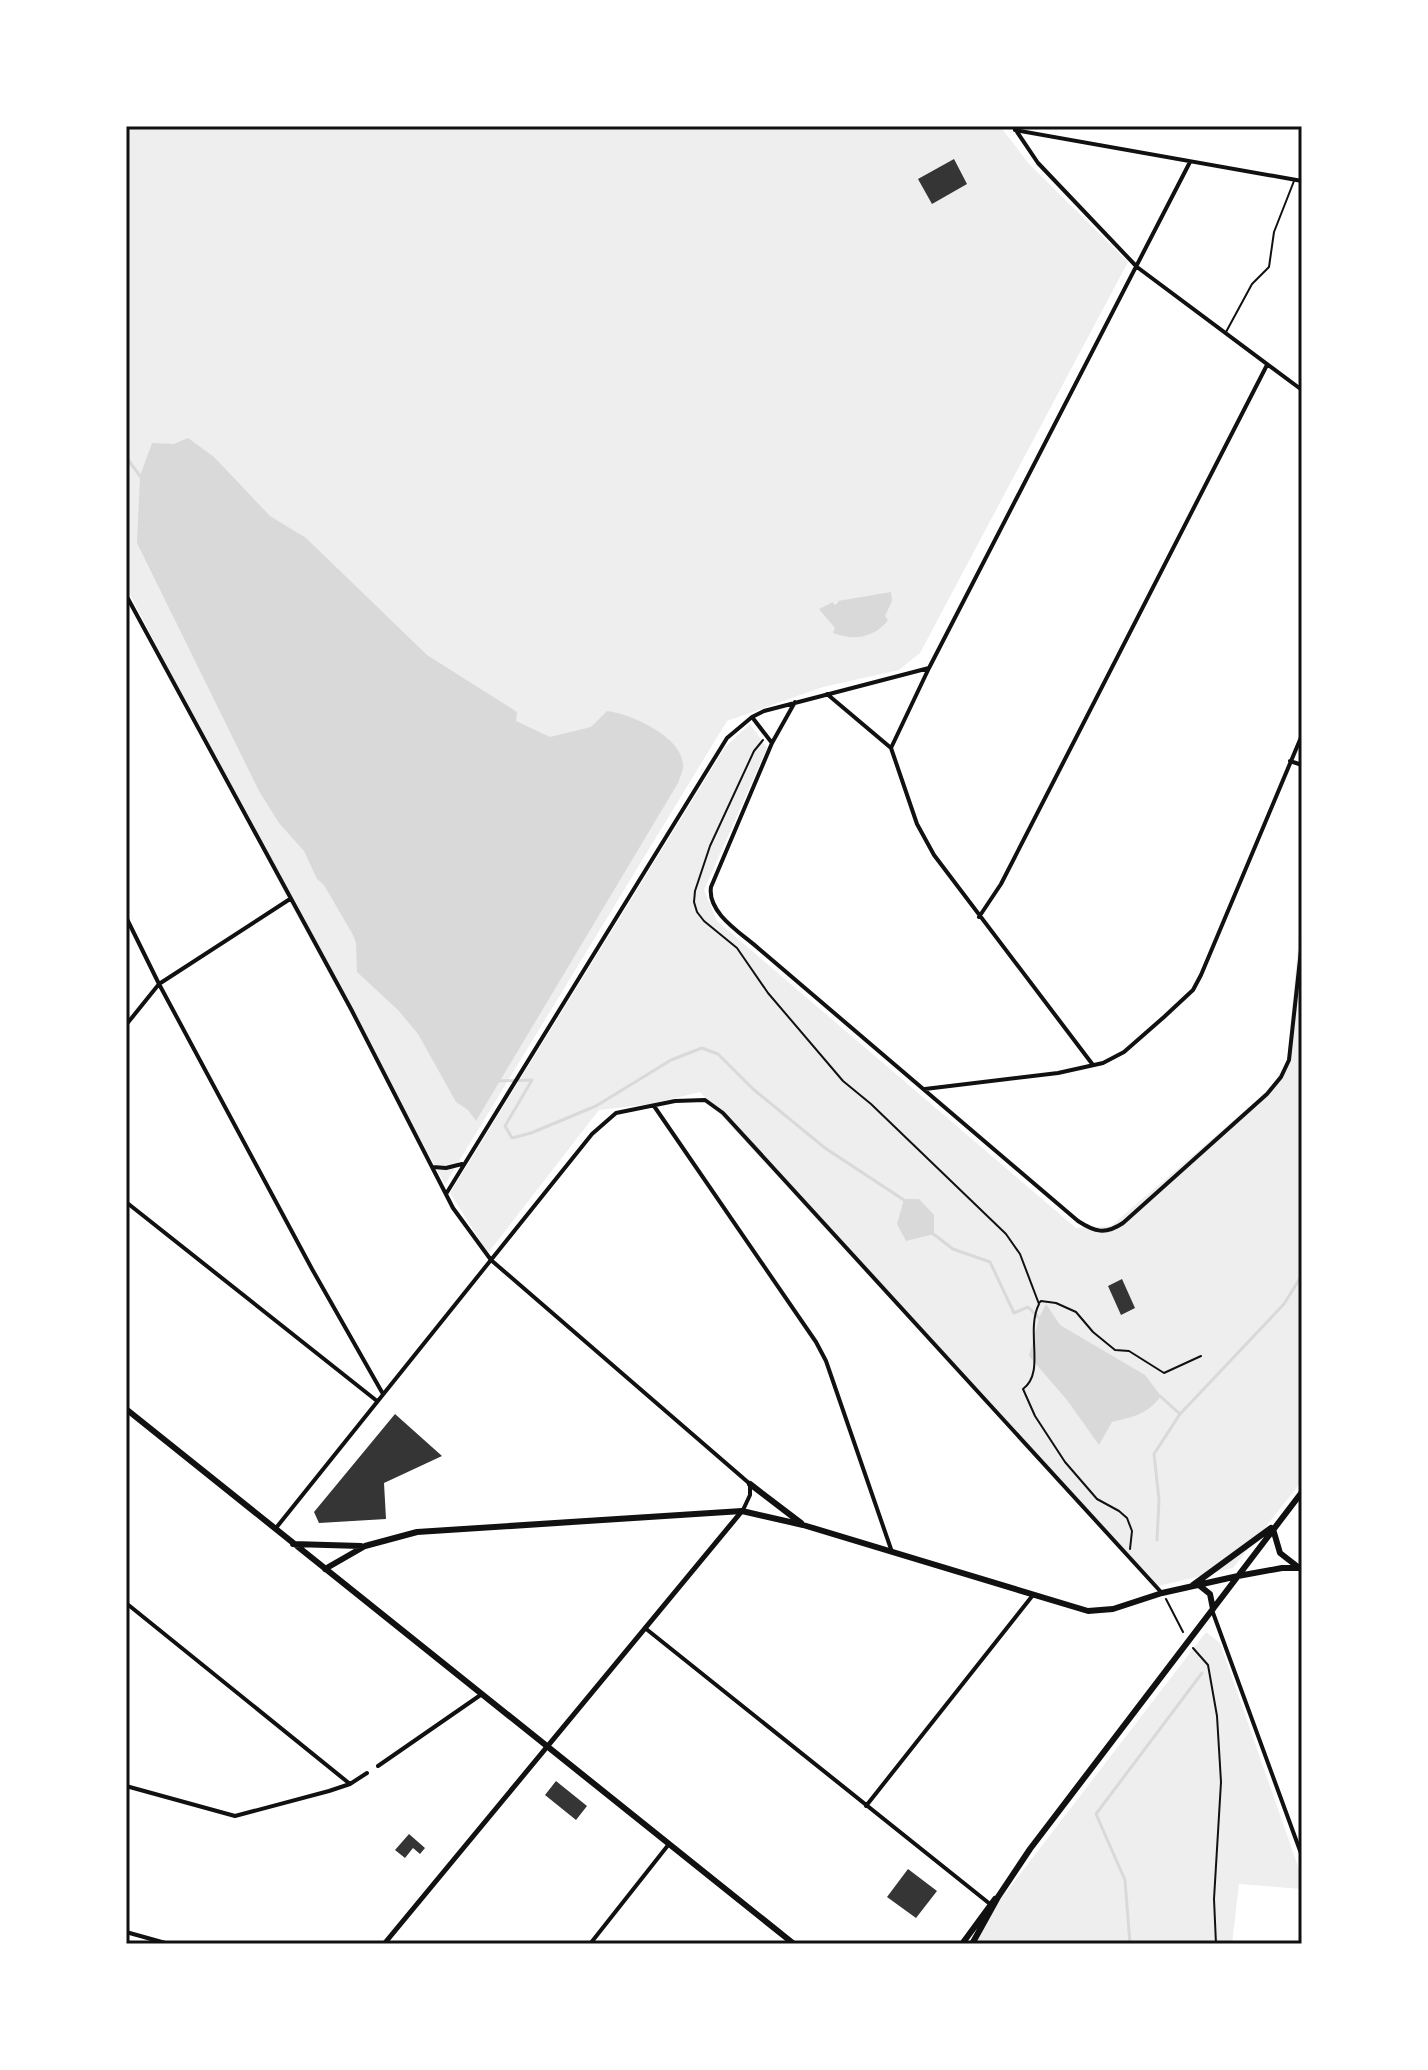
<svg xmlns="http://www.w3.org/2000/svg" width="1428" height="2070" viewBox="0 0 1428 2070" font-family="'Fira Sans',sans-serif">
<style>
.green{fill:#eee}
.water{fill:#d9d9d9}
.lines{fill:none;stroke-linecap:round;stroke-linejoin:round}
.stream{stroke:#d9d9d9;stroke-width:3}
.building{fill:#353535}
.path{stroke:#111;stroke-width:2}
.service{stroke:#111;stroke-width:2}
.minor{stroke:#111;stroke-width:4}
.tertiary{stroke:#111;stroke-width:5}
.secondary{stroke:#111;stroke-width:6}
.neatline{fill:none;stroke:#111;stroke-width:3}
</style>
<rect width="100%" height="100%" fill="#fff"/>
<path class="green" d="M 126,126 L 1000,126 L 1029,164 L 1128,262 L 920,653 L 899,670 L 823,687 L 727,721 L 445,1184 L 288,899 L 126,587 Z
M 750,724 L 767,748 L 704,890 L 717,921 L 1076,1228 L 1111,1226 L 1269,1090 L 1287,1062 L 1302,904 L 1302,1481 L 1233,1568 L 1155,1587 L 700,1092 L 651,1104 L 599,1110 L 488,1253 L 450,1193 L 726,746 Z
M 1206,1632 L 1220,1643 L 1302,1878 L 1302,1889 L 1239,1884 L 1232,1944 L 971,1944 L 991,1912 Z"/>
<path class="water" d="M 188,438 L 214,457 L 270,516 L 306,538 L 427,655 L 517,712 L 516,721 L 550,737 L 591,727 L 607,711 C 631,714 681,736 683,764 C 684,769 680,777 678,783 L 476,1121 L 468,1110 L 456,1102 L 418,1034 L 398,1010 L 357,972 L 356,943 L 353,935 L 324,885 L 317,879 L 304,851 L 279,823 L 259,791 L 137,543 L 140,476 L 152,443 L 174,444 Z
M 891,592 L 892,601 L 885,616 L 888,620 C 874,638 854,641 833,633 L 835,628 L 819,609 L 833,602 L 834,605 L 838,603 L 838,601 Z
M 904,1199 L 919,1199 L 934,1215 L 934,1234 L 906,1241 L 897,1224 Z
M 1046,1304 L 1060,1325 L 1145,1375 L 1161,1396 C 1148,1414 1133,1417 1112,1422 L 1099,1445 L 1067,1400 L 1029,1356 L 1039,1318 Z"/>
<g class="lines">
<path class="stream" d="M 126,457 L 140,476
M 496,1081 L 532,1080 L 505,1126 L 512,1138 L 531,1133 L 596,1106 L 671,1060 L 702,1048 L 718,1054 L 753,1089 L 825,1148 L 907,1202
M 932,1233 L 953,1249 L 990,1262 L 1014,1313 L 1028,1307 L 1042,1321
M 1181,1413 L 1284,1304 L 1302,1275
M 1157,1540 L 1159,1500 L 1154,1454 L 1180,1414 L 1160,1396
M 1130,1944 L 1125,1880 L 1096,1814 L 1202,1673"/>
</g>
<path class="building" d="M 954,159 L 967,184 L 932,204 L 918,179 Z
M 1122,1279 L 1135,1308 L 1121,1315 L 1108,1286 Z
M 395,1414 L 442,1456 L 384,1483 L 386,1519 L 319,1523 L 314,1512 Z
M 556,1781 L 587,1806 L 576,1820 L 545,1795 Z
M 409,1834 L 425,1848 L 420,1854 L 413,1848 L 405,1858 L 395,1850 Z
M 908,1869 L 937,1891 L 916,1918 L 887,1897 Z"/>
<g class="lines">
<path class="path" d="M 763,740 L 754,751 L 710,846 L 695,891 L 694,902 L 697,912 L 704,921 L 737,948 L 768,993 L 843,1081 L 871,1104 L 1006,1234 L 1020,1254 L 1039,1304 C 1025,1332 1046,1372 1023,1389 L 1035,1416 L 1065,1462 L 1097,1499 L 1119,1511 L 1127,1518 L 1132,1531 L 1130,1549
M 1039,1303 L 1041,1301 L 1056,1303 L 1076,1312 L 1093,1332 L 1115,1350 L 1129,1351 L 1164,1373 L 1201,1356
M 1166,1599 L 1183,1632
M 1193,1648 L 1208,1665 L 1217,1716 L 1221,1782 L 1214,1899 L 1216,1944"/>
<path class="service" d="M 1226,332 L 1252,284 L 1269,267 L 1274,232 L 1294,181"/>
<path class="minor" d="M 1013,126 L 1038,163 L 1137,267 L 1302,390
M 1015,130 L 1302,181
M 126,595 L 351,1009 L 453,1208 L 491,1260 L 750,1484 L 750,1495 L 743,1510
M 827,694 L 891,748 L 917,824 L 934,855 L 1093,1065
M 752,717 L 772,743 L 711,887 C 707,913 741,933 758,948 L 1078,1221 C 1095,1232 1105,1235 1123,1223 L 1267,1094 L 1281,1077 L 1289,1060 L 1302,941
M 772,743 L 795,702
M 891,748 L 929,668
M 1290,761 L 1302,765
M 126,917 L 159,984 L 312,1269 L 383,1394
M 979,917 L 1001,884 L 1267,365
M 126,1025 L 159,984 L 290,899
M 925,1089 L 1058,1073 L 1103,1063 L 1124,1052 L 1164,1017 L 1193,990 L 1201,975 L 1302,735
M 654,1106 L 816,1342 L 826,1361 L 892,1552
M 433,1167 L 446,1168 L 462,1164
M 446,1194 L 727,738 L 752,717 L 764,711 L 929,668 L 1190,162
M 126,1202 L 377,1401
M 276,1528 L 592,1134 L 616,1113 L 675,1101 L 705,1100 L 723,1113 L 1161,1592
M 126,1603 L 350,1784
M 1212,1610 L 1302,1856
M 645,1628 L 990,1904
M 378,1766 L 482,1694
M 126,1786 L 235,1816 L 329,1791 L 350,1784 L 367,1773
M 866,1806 L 1033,1595
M 126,1932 L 169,1944
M 590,1944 L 669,1844"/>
<path class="tertiary" d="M 384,1944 L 742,1511"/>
<path class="secondary" d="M 126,1409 L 794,1944
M 750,1484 L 801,1523
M 1273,1529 L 1280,1553 L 1298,1567
M 293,1544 L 361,1546
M 325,1569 L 365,1546 L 417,1532 L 742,1511 L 803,1525 L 1088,1611 L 1113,1609 L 1162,1593 L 1238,1576 L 1282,1568 L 1302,1568
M 1193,1585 L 1271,1528
M 1200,1586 L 1210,1594 L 1213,1609
M 962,1944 L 995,1899
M 972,1944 L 998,1897 L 1030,1849 L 1302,1492"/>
</g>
<rect width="1428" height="2070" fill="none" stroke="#ffffff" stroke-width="256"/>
<rect x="128" y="128" width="1172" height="1814" class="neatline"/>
</svg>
